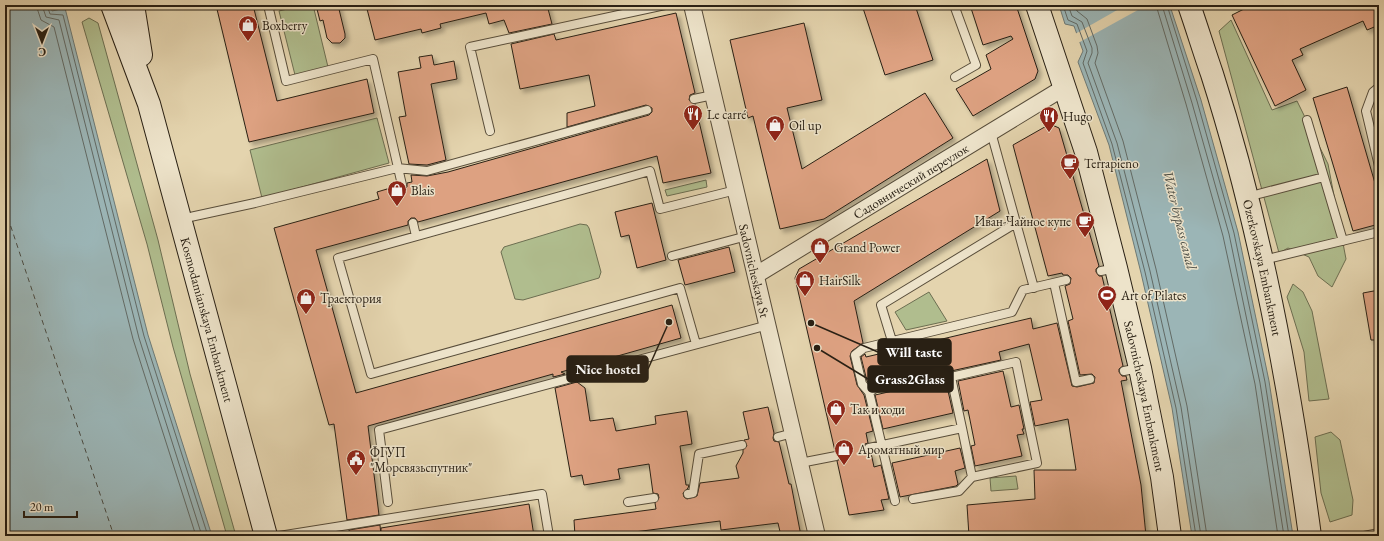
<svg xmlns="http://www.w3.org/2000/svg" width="1384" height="541" viewBox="0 0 1384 541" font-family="'EB Garamond',serif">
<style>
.green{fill:#b0bd8e;stroke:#6c6e51}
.water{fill:#9bb5b6;stroke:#6d7975}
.pier{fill:#e4d4ae}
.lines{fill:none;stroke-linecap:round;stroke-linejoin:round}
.shore{stroke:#626a65;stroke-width:1}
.ferry{stroke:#4b4d45;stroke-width:1;stroke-dasharray:5 4;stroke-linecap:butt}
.building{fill:#dda181;stroke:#292014;filter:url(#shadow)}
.lane-casing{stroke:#584d3a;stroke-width:10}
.street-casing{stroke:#584d3a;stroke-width:18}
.secondary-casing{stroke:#292014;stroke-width:24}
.lane{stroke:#ede3ca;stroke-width:8}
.street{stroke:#ede3ca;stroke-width:16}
.secondary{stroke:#ede3ca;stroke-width:22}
.labels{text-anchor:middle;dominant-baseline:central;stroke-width:3;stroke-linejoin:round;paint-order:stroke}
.poi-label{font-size:13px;fill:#292014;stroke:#ede3ca;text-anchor:start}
.street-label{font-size:13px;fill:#292014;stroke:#ede3ca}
.water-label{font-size:14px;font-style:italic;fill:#4b4d45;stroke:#ede3ca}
.leader{fill:none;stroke:#292014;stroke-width:1.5}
.callout-dot{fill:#292014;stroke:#ede3ca;stroke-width:1.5}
.callout{fill:#292014;stroke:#292014;stroke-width:1.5}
.callout-label{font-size:14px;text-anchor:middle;font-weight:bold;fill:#fff}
</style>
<defs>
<filter id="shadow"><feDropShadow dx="3.5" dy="3.5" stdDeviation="2" flood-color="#0004"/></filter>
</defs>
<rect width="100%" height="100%" fill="#e4d4ae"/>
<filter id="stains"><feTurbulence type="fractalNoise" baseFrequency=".005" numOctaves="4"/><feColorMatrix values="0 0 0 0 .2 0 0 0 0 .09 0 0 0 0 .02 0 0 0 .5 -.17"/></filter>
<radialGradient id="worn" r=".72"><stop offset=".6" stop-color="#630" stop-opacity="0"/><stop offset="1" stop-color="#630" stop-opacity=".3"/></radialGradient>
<path class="green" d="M 303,5 L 313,5 L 328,67 L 295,75 L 279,11 Z
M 89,18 L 98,23 L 158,240 L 190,374 L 236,536 L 227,536 L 173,347 L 147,244 L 82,22 Z
M 1231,20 L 1272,110 L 1297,101 L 1328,164 L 1346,259 L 1332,287 L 1318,276 L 1309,257 L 1288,248 L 1279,253 L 1219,31 Z
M 377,118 L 389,163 L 262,198 L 250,150 Z
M 706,180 L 707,187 L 667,196 L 665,190 Z
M 580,224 L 587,225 L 589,228 L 601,272 L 599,278 L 523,300 L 515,299 L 501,252 L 504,247 Z
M 1293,284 L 1303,292 L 1312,311 L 1329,399 L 1309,401 L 1304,352 L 1287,297 Z
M 929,292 L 947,321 L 906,330 L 895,312 Z
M 1331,432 L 1340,440 L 1353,500 L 1352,515 L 1330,522 L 1321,493 L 1315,437 Z
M 1016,476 L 1018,489 L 991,491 L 990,478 Z"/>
<path class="water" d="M 5,5 L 51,5 L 52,11 L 65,8 L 148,335 L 212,536 L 5,536 Z
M 1059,5 L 1170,6 L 1201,100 L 1238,232 L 1269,381 L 1293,536 L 1192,536 L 1172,408 L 1141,273 L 1109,145 L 1078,62 L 1083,51 L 1074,26 L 1065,24 Z"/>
<path class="pier" d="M 1126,5 L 1147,5 L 1078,43 L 1075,34 Z"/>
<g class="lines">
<path class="shore" d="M 36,5 L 41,20 L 54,27 L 133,339 L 196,536
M 42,5 L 46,17 L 59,20 L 139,338 L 202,536
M 47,5 L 50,14 L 63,15 L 144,336 L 208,536
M 1063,5 L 1068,20 L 1077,24 L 1087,51 L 1083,63 L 1112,144 L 1145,272 L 1176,408 L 1196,536
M 1068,5 L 1072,16 L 1082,22 L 1092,48 L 1092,53 L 1088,63 L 1117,143 L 1150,271 L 1181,407 L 1201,536
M 1075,5 L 1077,11 L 1087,19 L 1097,46 L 1098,53 L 1095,63 L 1123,141 L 1156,269 L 1187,406 L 1207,536
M 1156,5 L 1186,104 L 1223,236 L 1255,384 L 1278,536
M 1162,5 L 1192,103 L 1229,234 L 1260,383 L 1284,536
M 1167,5 L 1197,101 L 1234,233 L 1265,382 L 1289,536"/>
<path class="ferry" d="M 5,209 L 114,536"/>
</g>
<path class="building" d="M 216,5 L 253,5 L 277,101 L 367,79 L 374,113 L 249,142 Z
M 316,5 L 338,5 L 345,34 L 345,38 L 340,43 L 332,43 L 327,38 L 323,20 L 320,21 Z
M 366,5 L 547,5 L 552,24 L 509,33 L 504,20 L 489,24 L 486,13 L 440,24 L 441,28 L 422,33 L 421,29 L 375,40 Z
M 862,5 L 915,5 L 933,60 L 885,75 Z
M 970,5 L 1016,5 L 1038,71 L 1035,79 L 973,116 L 956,89 L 991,69 L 986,55 L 1013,39 L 1011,36 L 983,45 Z
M 1252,5 L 1379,5 L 1379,25 L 1367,30 L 1363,21 L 1300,49 L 1303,55 L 1292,60 L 1306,90 L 1275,106 L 1232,15 Z
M 676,13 L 695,93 L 690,95 L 689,100 L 695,104 L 711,173 L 663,183 L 657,156 L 418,222 L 415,218 L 411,218 L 408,221 L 408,225 L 316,250 L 356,393 L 672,305 L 681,338 L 561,372 L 565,374 L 553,377 L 553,374 L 368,426 L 379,515 L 347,520 L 334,424 L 329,425 L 274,228 L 379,199 L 377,192 L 397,186 L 400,190 L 404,190 L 407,187 L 407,183 L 412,182 L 411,175 L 427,176 L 448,172 L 649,115 L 652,112 L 652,108 L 646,105 L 567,127 L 567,113 L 595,106 L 589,75 L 520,89 L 511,44 L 554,34 L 556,40 Z
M 804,23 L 822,100 L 787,108 L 802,169 L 925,93 L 953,138 L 824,219 L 780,229 L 753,116 L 748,118 L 730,40 Z
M 432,55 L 434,65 L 454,61 L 457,79 L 431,84 L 446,160 L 427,165 L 409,164 L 399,117 L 406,116 L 398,72 L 421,68 L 419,57 Z
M 1347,87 L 1379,197 L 1379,224 L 1353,231 L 1313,98 Z
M 1050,124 L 1059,128 L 1099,266 L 1096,269 L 1096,272 L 1099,276 L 1102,276 L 1123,366 L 1119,369 L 1119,372 L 1122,376 L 1126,376 L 1127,380 L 1121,381 L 1141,485 L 1146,536 L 969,536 L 967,505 L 1035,499 L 1034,470 L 1076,470 L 1068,419 L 1035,426 L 1030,402 L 1042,400 L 1029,344 L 999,352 L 1001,360 L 951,371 L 936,370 L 870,385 L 867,381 L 861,357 L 865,354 L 866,357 L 1031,318 L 1033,329 L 1057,323 L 1072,386 L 1077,387 L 1094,383 L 1095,377 L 1092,374 L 1080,375 L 1068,321 L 1073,319 L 1065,286 L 1070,284 L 1071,278 L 1068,275 L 1063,275 L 1062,273 L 1048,276 L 1013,145 Z
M 987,159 L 1000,211 L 854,301 L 863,343 L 852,351 L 850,356 L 857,385 L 864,395 L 873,431 L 866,433 L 868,443 L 865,444 L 864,449 L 865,452 L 871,453 L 874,467 L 881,465 L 889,499 L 881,500 L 884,510 L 849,515 L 837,461 L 841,458 L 841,455 L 838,451 L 835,451 L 795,278 L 799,269 Z
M 652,203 L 666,260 L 637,268 L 629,235 L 621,237 L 615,212 Z
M 729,247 L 735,272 L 685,285 L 678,260 Z
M 1379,290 L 1379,340 L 1371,340 L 1363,293 Z
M 1003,371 L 1011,407 L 1019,405 L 1024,429 L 1022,429 L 1024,434 L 1017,435 L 1022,456 L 975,466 L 971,446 L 975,445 L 968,410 L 964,411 L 958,381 Z
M 937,381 L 946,382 L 953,413 L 883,429 L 875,395 Z
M 577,382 L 585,388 L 590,421 L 613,418 L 616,431 L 656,424 L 655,416 L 687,411 L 692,444 L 680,446 L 686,485 L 689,485 L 688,488 L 683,493 L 684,497 L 687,499 L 697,496 L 700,483 L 739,478 L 736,466 L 743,453 L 743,450 L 747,446 L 744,440 L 749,439 L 743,412 L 768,407 L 774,433 L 773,438 L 774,441 L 779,442 L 789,484 L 791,484 L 801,536 L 781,536 L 778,523 L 721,530 L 720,521 L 603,536 L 575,536 L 574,520 L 656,509 L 655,503 L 659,498 L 658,494 L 653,493 L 649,464 L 618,469 L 620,479 L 584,485 L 582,475 L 571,477 L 555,388 Z
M 960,448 L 965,468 L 955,471 L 958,484 L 956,486 L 900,497 L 892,463 Z
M 529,504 L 534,536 L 381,536 L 381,528 Z
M 380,525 L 381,536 L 350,536 L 349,530 Z"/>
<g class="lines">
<defs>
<path id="lane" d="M 268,5 L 286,81 L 373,59 L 402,185
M 954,5 L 976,65 L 955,77
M 1379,87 L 1373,92 L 1366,111 L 1379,166
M 694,99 L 713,95
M 1307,120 L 1343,241
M 490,131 L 470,47 L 665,5
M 991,132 L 1034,288
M 1247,197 L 1324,177
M 181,219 L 255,203 L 397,168 L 427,171 L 647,110
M 413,223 L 416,236
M 672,256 L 747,236
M 1263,260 L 1379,232
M 1101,271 L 1116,268
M 1054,283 L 1076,382 L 1090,379
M 892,341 L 881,305 L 1016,223
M 696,344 L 680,288 L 371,374 L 338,258 L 650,171 L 660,209 L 736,190
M 1124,371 L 1139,368
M 869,392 L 876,388 L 937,375 L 951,377
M 778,437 L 793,433
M 869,448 L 962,428 L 951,377 L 1016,362 L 1037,463 L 972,477 L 962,428
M 800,463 L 836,456
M 688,494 L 693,493 L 699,454 L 742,445
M 913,499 L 959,491 L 972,477
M 895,501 L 869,392 L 862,384 L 855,355 L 864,348 L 1012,312 L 1023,290 L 1066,280
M 388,502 L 379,430 L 768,325
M 628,502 L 654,498
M 279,536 L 542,494 L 549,536
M 1364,536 L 1379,533"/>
<g id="street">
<path id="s1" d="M 692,5 L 817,536"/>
<path id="s2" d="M 756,275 L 1065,87"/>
</g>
<g id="secondary">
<path id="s3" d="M 112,5 L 149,104 L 266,536"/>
<path d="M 133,5 L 141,55"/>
<path id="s4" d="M 1037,5 L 1086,152 L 1116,268 L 1140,368 L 1162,477 L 1170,536"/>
<path id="s5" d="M 1189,5 C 1197,28 1204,51 1212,74 C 1260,224 1289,380 1310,536"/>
</g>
</defs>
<use href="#lane" class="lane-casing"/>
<use href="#street" class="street-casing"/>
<use href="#secondary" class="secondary-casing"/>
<use href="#lane" class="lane"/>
<use href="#street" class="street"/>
<use href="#secondary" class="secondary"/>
</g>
<defs>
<symbol id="shop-pin" viewBox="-11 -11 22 30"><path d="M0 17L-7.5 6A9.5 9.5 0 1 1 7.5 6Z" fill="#8f2418" stroke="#ede3ca"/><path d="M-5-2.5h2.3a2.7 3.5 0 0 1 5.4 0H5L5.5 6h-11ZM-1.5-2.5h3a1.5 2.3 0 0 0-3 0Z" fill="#fff"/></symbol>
<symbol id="restaurant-pin" viewBox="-11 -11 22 30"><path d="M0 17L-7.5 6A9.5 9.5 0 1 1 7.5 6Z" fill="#8f2418" stroke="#ede3ca"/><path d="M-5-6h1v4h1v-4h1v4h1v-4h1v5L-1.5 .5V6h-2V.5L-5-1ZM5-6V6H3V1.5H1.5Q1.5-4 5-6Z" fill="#fff"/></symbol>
<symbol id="cafe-pin" viewBox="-11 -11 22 30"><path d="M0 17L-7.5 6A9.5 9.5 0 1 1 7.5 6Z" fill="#8f2418" stroke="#ede3ca"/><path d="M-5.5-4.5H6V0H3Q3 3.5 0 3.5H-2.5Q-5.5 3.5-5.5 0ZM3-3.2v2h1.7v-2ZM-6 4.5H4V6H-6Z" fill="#fff"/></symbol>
<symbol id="stadium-pin" viewBox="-11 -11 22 30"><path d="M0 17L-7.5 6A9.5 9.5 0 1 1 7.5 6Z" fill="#8f2418" stroke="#ede3ca"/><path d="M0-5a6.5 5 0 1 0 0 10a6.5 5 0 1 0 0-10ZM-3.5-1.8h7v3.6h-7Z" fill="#fff"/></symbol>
<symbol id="civic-pin" viewBox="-11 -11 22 30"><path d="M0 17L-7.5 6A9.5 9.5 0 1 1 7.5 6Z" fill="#8f2418" stroke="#ede3ca"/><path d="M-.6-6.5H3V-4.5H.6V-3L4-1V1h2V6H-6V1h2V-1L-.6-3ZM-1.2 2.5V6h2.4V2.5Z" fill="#fff"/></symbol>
</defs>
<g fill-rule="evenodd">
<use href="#shop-pin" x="237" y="14" width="22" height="30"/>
<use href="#restaurant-pin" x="682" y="103" width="22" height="30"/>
<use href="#restaurant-pin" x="1038" y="105" width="22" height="30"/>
<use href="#shop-pin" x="764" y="114" width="22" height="30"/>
<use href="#cafe-pin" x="1059" y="152" width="22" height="30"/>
<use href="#shop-pin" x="386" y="179" width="22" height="30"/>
<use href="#cafe-pin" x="1074" y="210" width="22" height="30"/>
<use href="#shop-pin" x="809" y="236" width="22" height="30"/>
<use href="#shop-pin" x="794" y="269" width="22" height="30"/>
<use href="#stadium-pin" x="1096" y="284" width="22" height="30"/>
<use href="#shop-pin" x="295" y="287" width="22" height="30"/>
<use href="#shop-pin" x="825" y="398" width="22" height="30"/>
<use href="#shop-pin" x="833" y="438" width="22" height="30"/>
<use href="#civic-pin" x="345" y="448" width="22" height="30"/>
</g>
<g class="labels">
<g class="poi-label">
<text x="262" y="25">Boxberry</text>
<text x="707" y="114">Le carré</text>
<text x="1063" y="116">Hugo</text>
<text x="789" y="125">Oil up</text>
<text x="1084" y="163">Terrapieno</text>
<text x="411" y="190">Blais</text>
<text x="1071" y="221" text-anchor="end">Иван-Чайное купе</text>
<text x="834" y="247">Grand Power</text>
<text x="819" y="280">HairSilk</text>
<text x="1121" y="295">Art of Pilates</text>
<text x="320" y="298">Траектория</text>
<text x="850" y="409">Так и ходи</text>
<text x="858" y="449">Ароматный мир</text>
<text x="370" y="452">ФГУП<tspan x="370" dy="15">"Морсвязьспутник"</tspan></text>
</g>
<g class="street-label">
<text stroke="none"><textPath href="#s2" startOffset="181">Садовнический переулок</textPath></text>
<text stroke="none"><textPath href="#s5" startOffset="273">Ozerkovskaya Embankment</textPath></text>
<text stroke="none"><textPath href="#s1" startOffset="273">Sadovnicheskaya St</textPath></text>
<text stroke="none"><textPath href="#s3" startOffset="329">Kosmodamianskaya Embankment</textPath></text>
<text stroke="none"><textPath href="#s4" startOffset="406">Sadovnicheskaya Embankment</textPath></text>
</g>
<g class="water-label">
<text transform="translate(1180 220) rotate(76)">Water bypass canal</text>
</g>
</g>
<path class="leader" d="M811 323L878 352M669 322L648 369M817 348L868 379"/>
<g class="callout-dot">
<circle cx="811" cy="323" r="4"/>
<circle cx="669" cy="322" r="4"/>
<circle cx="817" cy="348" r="4"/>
</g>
<g class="callout">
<rect x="878" y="339" width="73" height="26" rx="4"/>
<rect x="567" y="356" width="81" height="26" rx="4"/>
<rect x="868" y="366" width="85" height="26" rx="4"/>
</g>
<g class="callout-label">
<text x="914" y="357">Will taste</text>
<text x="608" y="374">Nice hostel</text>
<text x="910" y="384">Grass2Glass</text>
</g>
<rect width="1384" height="541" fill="none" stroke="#e4d4ae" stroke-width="20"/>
<rect x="6" y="6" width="1372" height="529" fill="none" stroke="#292014" stroke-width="2"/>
<rect x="10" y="10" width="1364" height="521" fill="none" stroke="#292014"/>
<g transform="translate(42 42) rotate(180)" stroke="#ede3ca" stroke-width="3" paint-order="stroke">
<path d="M0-3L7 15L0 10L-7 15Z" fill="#292014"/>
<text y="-6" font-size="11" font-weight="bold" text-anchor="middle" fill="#292014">С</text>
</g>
<path d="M24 511v6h53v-6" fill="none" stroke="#292014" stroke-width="2"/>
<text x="30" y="511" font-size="12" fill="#292014" stroke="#ede3ca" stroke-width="3" paint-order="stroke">20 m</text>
<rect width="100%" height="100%" filter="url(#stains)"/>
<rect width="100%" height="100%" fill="url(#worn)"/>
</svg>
